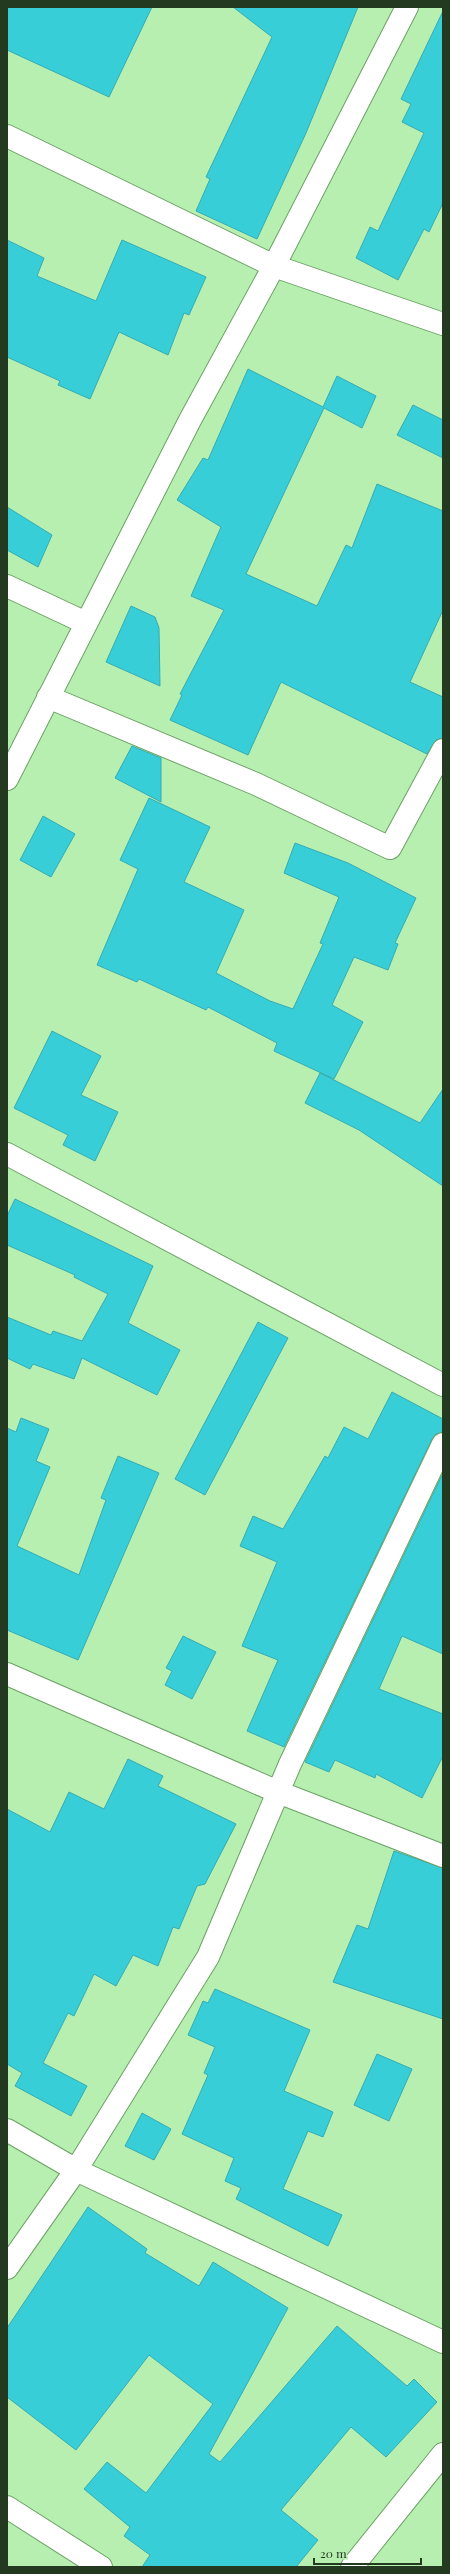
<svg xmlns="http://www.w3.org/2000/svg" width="450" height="2574" viewBox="0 0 450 2574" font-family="'Playfair Display',serif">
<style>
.building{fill:#38ced8;stroke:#34acb4}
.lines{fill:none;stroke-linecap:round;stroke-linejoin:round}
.minor-casing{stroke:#6ca166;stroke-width:24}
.minor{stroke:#fff;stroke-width:22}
</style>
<rect width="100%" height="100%" fill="#b7efb0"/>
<path class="building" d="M 7,7 L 152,7 L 109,97 L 7,50 Z
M 233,7 L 358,7 L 306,133 L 257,239 L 196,211 L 210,179 L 206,177 L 272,37 Z
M 443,11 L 443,203 L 429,232 L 424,229 L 398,280 L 356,258 L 370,227 L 378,231 L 424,133 L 402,122 L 411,104 L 401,99 Z
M 7,240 L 44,258 L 37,276 L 96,301 L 122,240 L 206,277 L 189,315 L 184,313 L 168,355 L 119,332 L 90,399 L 58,385 L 60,381 L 7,357 Z
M 248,369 L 323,407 L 337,376 L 376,396 L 362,428 L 324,408 L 246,574 L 317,606 L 346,545 L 352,548 L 377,484 L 443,511 L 443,610 L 410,682 L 443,697 L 443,738 L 436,740 L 427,754 L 281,682 L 248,755 L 170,720 L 182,695 L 180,694 L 224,610 L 191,596 L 221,527 L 177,500 L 203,458 L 208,460 Z
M 413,405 L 443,420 L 443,458 L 397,435 Z
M 7,507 L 52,535 L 38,567 L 7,550 Z
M 131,606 L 155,617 L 159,628 L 160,686 L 106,662 Z
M 132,746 L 161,758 L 161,802 L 115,778 Z
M 149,798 L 210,827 L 184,882 L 244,910 L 216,973 L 270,1001 L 293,1009 L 323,944 L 320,943 L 339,897 L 284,873 L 295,843 L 348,863 L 416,898 L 395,943 L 398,944 L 388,970 L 354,957 L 332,1005 L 363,1022 L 334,1079 L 274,1051 L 277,1043 L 208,1007 L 206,1010 L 139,979 L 137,982 L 97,965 L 138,869 L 120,860 Z
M 43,816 L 75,834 L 51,877 L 20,860 Z
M 52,1031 L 101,1056 L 81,1095 L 118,1112 L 95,1161 L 63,1145 L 68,1135 L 14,1108 Z
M 320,1073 L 420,1123 L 443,1089 L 443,1186 L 359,1130 L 305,1103 Z
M 15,1199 L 153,1266 L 128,1323 L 180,1350 L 157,1395 L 82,1358 L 74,1379 L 33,1364 L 30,1369 L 7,1358 L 7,1317 L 51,1335 L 53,1331 L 82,1341 L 108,1294 L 74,1277 L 75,1275 L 7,1245 L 7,1216 Z
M 258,1322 L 288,1338 L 205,1495 L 175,1479 Z
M 392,1392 L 443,1419 L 443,1432 L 436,1434 L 432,1439 L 284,1747 L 247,1731 L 278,1660 L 242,1646 L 277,1562 L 240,1546 L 253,1516 L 283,1529 L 325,1456 L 328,1458 L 344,1427 L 368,1439 Z
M 21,1418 L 49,1429 L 36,1461 L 50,1467 L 17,1546 L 79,1575 L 106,1500 L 101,1498 L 118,1456 L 159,1473 L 78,1660 L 7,1630 L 7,1428 L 16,1432 Z
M 443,1473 L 443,1654 L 402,1636 L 379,1689 L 443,1714 L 443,1756 L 422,1798 L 376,1774 L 375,1778 L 335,1760 L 329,1772 L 305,1762 Z
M 183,1636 L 216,1652 L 192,1699 L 165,1685 L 172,1671 L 166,1668 Z
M 128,1759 L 163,1776 L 158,1786 L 236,1824 L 205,1884 L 197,1886 L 179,1929 L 173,1927 L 158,1966 L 133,1955 L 116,1986 L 94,1974 L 74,2016 L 68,2013 L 43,2063 L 87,2086 L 71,2116 L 15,2086 L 22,2073 L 7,2064 L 7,1809 L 50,1832 L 69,1792 L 104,1809 Z
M 394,1851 L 443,1868 L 443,2019 L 333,1982 L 357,1925 L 368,1929 Z
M 215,1989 L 310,2030 L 284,2091 L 333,2112 L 323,2137 L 308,2131 L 283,2189 L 342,2215 L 328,2246 L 236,2199 L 241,2188 L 225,2181 L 234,2158 L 182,2134 L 208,2075 L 204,2073 L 215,2047 L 188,2035 L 203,2001 L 208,2003 Z
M 377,2054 L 412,2069 L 389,2121 L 354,2105 Z
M 142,2113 L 171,2129 L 154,2160 L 125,2146 Z
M 88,2207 L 147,2249 L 145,2253 L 199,2286 L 213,2262 L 288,2308 L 209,2454 L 220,2462 L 337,2326 L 407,2386 L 414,2379 L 437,2402 L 386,2457 L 351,2427 L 281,2510 L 318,2540 L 296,2567 L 142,2567 L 150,2555 L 124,2536 L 130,2527 L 84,2489 L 107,2462 L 146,2493 L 213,2404 L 149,2355 L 76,2450 L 7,2397 L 7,2328 Z"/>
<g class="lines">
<defs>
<path id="minor" d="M 7,136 L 274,266 L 443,324
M 7,586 L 86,623
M 48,697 L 256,784 L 390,848 L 443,750
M 7,779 L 190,420 L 274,266 L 407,7
M 7,1154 L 443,1385
M 7,1674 L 278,1792 L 443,1856
M 7,2130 L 76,2170 L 443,2342
M 7,2268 L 76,2170 L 208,1957 L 290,1764 L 443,1444
M 7,2507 L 101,2567
M 352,2567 L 443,2454"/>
</defs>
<use href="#minor" class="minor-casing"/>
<use href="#minor" class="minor"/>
</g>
<rect width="450" height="2574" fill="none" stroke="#233a21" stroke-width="16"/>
<path d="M314 2558v6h107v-6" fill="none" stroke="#233a21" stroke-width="2"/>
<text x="320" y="2558" font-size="12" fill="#233a21" stroke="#b7efb0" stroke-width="3" paint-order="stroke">20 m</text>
</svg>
